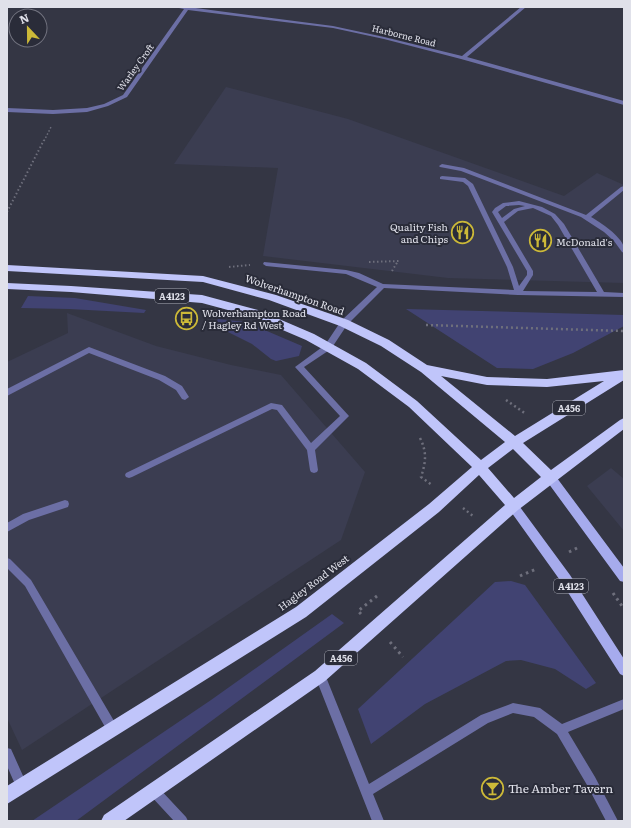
<svg xmlns="http://www.w3.org/2000/svg" width="631" height="828" viewBox="0 0 631 828" font-family="Literata,serif">
<style>
.built{fill:#3b3d51}
.green{fill:#414372}
.lines{fill:none;stroke-linecap:round;stroke-linejoin:round}
.path-far3{stroke:#6e6f7c;stroke-width:1.5;stroke-dasharray:1.5 2;stroke-linecap:butt}
.path-far2{stroke:#6e6f7c;stroke-width:2;stroke-dasharray:1.5 2.5;stroke-linecap:butt}
.path-far1{stroke:#6e6f7c;stroke-width:2.5;stroke-dasharray:2 3;stroke-linecap:butt}
.path{stroke:#6e6f7c;stroke-width:3;stroke-dasharray:2.5 4;stroke-linecap:butt}
.lane{fill:#6c6fa5;fill-rule:evenodd}
.street{fill:#6c6fa5;fill-rule:evenodd}
.primary{fill:#a6abed;fill-rule:evenodd}
.highway{fill:#c0c5fa;fill-rule:evenodd}
.labels{text-anchor:middle;dominant-baseline:central;stroke-width:4;stroke-linejoin:round;paint-order:stroke}
.far-street-label{font-size:9px;fill:#e0e1ea;stroke:#2a2c39}
.shield{fill:#2a2c39;stroke:#a9abb5;stroke-width:1}
.shield-label{font-size:9px;font-weight:bold;fill:#e0e1ea}
.poi-label{font-size:10px;fill:#e0e1ea;stroke:#2a2c39;text-anchor:start}
.street-label{font-size:10px;fill:#e0e1ea;stroke:#2a2c39}
.near-poi-label{font-size:12px;fill:#e0e1ea;stroke:#2a2c39;text-anchor:start}
</style>
<rect width="100%" height="100%" fill="#343644"/>
<path class="built" d="M 226,87 L 348,119 L 564,196 L 597,173 L 624,185 L 624,283 L 448,278 L 263,256 L 278,168 L 174,164 Z
M 67,313 L 156,346 L 231,365 L 281,375 L 365,472 L 341,540 L 22,750 L 7,718 L 7,362 L 68,333 Z
M 611,468 L 624,479 L 624,531 L 587,486 Z"/>
<path class="green" d="M 28,296 L 75,298 L 146,310 L 144,313 L 69,309 L 21,308 Z
M 406,309 L 624,315 L 624,326 L 573,353 L 533,369 L 497,368 Z
M 218,319 L 246,322 L 302,346 L 299,356 L 276,361 L 271,359 L 252,344 L 214,325 Z
M 511,581 L 525,585 L 596,683 L 586,689 L 555,669 L 521,660 L 506,661 L 425,704 L 371,744 L 358,709 L 495,582 Z
M 332,614 L 344,623 L 76,821 L 32,821 L 211,700 Z"/>
<g class="lines">
<path class="path-far3" d="M 44,141 L 51,127"/>
<path class="path-far2" d="M 7,212 L 44,140
M 369,262 L 399,261
M 229,267 L 250,265
M 392,271 L 398,261"/>
<path class="path-far1" d="M 426,325 L 624,331
M 506,400 L 526,414
M 420,438 C 427,452 426,462 421,477 L 432,485
M 463,508 L 473,516"/>
<path class="path" d="M 569,552 L 579,547
M 520,576 L 536,569
M 613,593 L 624,609
M 361,614 L 358,611 L 377,596
M 390,642 L 403,657"/>
<path class="lane" d="M 442,164 L 464,168 L 586,215 L 621,187 L 624,186 L 624,190 L 591,217 C 600,222 621,236 624,247 C 625,249 624,251 624,253 L 622,252 L 614,241 L 604,232 L 581,217 L 461,171 L 440,167 L 439,166 Z
M 442,176 L 465,178 L 473,184 L 513,267 L 519,286 L 527,275 L 527,271 L 492,212 L 495,208 L 503,203 L 519,201 L 542,207 L 555,214 L 564,224 L 604,292 L 624,293 L 624,297 L 518,295 L 384,288 L 347,325 L 331,349 L 304,367 L 349,416 L 315,450 L 318,470 L 317,472 L 314,473 L 311,472 L 310,470 L 307,450 L 277,410 L 272,409 L 132,477 L 129,478 L 126,477 L 125,475 L 126,473 L 271,403 L 282,405 L 311,443 L 340,416 L 295,367 L 325,345 L 341,321 L 377,287 L 346,274 L 266,266 L 263,264 L 264,262 L 346,270 L 359,273 L 383,284 L 514,290 L 507,267 L 468,186 L 463,182 L 440,179 L 440,177 ZM 519,205 L 525,206 L 514,209 L 502,218 L 498,212 L 506,206 ZM 533,208 L 551,216 L 558,225 L 597,292 L 523,291 L 533,275 L 533,271 L 504,222 L 518,211 Z
M 89,347 L 165,376 L 182,386 L 189,397 L 185,400 L 182,399 L 176,390 L 159,380 L 89,353 L 7,396 L 7,389 Z
M 65,500 L 68,501 L 69,504 L 68,507 L 29,520 L 7,532 L 7,523 L 23,514 Z
M 7,558 L 10,559 L 31,580 L 117,726 L 118,730 L 117,734 L 113,735 L 109,734 L 25,586 L 7,568 Z
M 320,671 L 324,672 L 369,784 L 481,715 L 513,703 L 540,708 L 562,724 L 624,699 L 624,709 L 568,732 L 595,777 L 618,821 L 606,821 L 587,785 L 557,734 L 534,717 L 513,713 L 488,723 L 373,794 L 384,821 L 372,821 L 315,676 L 316,672 Z
M 153,784 L 157,786 L 186,817 L 188,821 L 174,821 L 149,794 L 147,790 L 149,786 Z"/>
<path class="street" d="M 174,7 L 188,7 L 333,26 L 384,37 L 462,56 L 521,7 L 526,7 L 467,57 L 624,101 L 624,105 L 461,59 L 384,39 L 333,28 L 188,10 L 127,97 L 108,106 L 87,112 L 53,114 L 7,112 L 7,108 L 53,110 L 87,108 L 104,104 L 123,95 L 184,9 Z
M 7,748 L 11,749 L 28,787 L 26,791 L 22,793 L 18,791 L 7,766 Z"/>
<path class="primary" d="M 550,473 L 554,474 L 624,568 L 624,582 L 620,581 L 546,480 L 545,477 L 546,474 Z
M 513,501 L 517,503 L 570,575 L 624,659 L 624,676 L 620,674 L 562,583 L 509,509 L 508,506 L 509,503 Z"/>
<path class="highway" d="M 7,265 L 203,276 L 276,295 L 348,320 L 389,340 L 427,365 L 487,377 L 547,379 L 624,370 L 624,380 L 523,443 L 551,470 L 620,420 L 624,418 L 624,429 L 518,510 L 325,681 L 124,821 L 101,821 L 104,815 L 315,671 L 505,505 L 479,475 L 439,512 L 306,617 L 7,804 L 7,786 L 296,607 L 429,504 L 472,467 L 409,407 L 358,369 L 306,340 L 250,316 L 202,303 L 71,292 L 7,289 L 7,283 L 71,286 L 202,295 L 258,310 L 314,334 L 366,363 L 417,401 L 481,460 L 505,442 L 421,372 L 381,346 L 340,326 L 269,300 L 203,282 L 7,271 ZM 441,376 L 487,385 L 547,387 L 604,381 L 515,436 ZM 513,449 L 541,477 L 514,498 L 488,468 Z"/>
</g>
<defs>
<symbol id="restaurant-ring" viewBox="-11 -11 22 22"><circle r="9.5" fill="#2a2c39" stroke="#ccb938" stroke-width="1.5"/><path d="M-5-6h1v4h1v-4h1v4h1v-4h1v5L-1.5 .5V6h-2V.5L-5-1ZM5-6V6H3V1.5H1.5Q1.5-4 5-6Z" fill="#ccb938"/></symbol>
<symbol id="bus-ring" viewBox="-11 -11 22 22"><circle r="9.5" fill="#2a2c39" stroke="#ccb938" stroke-width="1.5"/><path d="M-5-6H5V4H4V6H2V4H-2V6H-4V4H-5ZM-3.5-4V0h7V-4ZM-3.5 1.2v1.5H-2V1.2ZM2 1.2v1.5H3.5V1.2Z" fill="#ccb938"/></symbol>
<symbol id="bar-ring" viewBox="-11 -11 22 22"><circle r="9.5" fill="#2a2c39" stroke="#ccb938" stroke-width="1.5"/><path d="M-6-5H6L.8 .8V4.5H3.5V6h-7V4.5H-.8V.8Z" fill="#ccb938"/></symbol>
</defs>
<g fill-rule="evenodd">
<use href="#restaurant-ring" x="450" y="220" width="25" height="25"/>
<use href="#restaurant-ring" x="528" y="228" width="25" height="25"/>
<use href="#bus-ring" x="174" y="306" width="25" height="25"/>
<use href="#bar-ring" x="480" y="776" width="25" height="25"/>
</g>
<g class="labels">
<g class="far-street-label">
<text transform="translate(404 35) rotate(14)">Harborne Road</text>
<text transform="translate(135 67) rotate(-54)">Warley Croft</text>
</g>
<g class="shield">
<rect x="155" y="289" width="34" height="14" rx="3"/>
<rect x="553" y="401" width="32" height="14" rx="3"/>
<rect x="554" y="579" width="34" height="14" rx="3"/>
<rect x="325" y="651" width="32" height="14" rx="3"/>
</g>
<g class="shield-label">
<text x="172" y="296">A4123</text>
<text x="569" y="408">A456</text>
<text x="571" y="586">A4123</text>
<text x="341" y="658">A456</text>
</g>
<g class="poi-label">
<text x="448" y="226" text-anchor="end">Quality Fish<tspan x="448" dy="12">and Chips</tspan></text>
<text x="556" y="241">McDonald's</text>
<text x="202" y="312">Wolverhampton Road<tspan x="202" dy="12">/ Hagley Rd West</tspan></text>
</g>
<g class="street-label">
<text transform="translate(295 294) rotate(19)">Wolverhampton Road</text>
<text transform="translate(313 582) rotate(-37)">Hagley Road West</text>
</g>
<g class="near-poi-label">
<text x="508" y="788">The Amber Tavern</text>
</g>
</g>
<rect width="631" height="828" fill="none" stroke="#e0e1ea" stroke-width="16"/>
<g transform="translate(28 28) rotate(338)"><circle r="19" fill="#2a2c39" stroke="#737480"/>
<path d="M0-3L7 15L0 10L-7 15Z" fill="#ccb938"/>
<text y="-6" font-size="11" font-weight="bold" text-anchor="middle" fill="#e0e1ea">N</text>
</g>
</svg>
